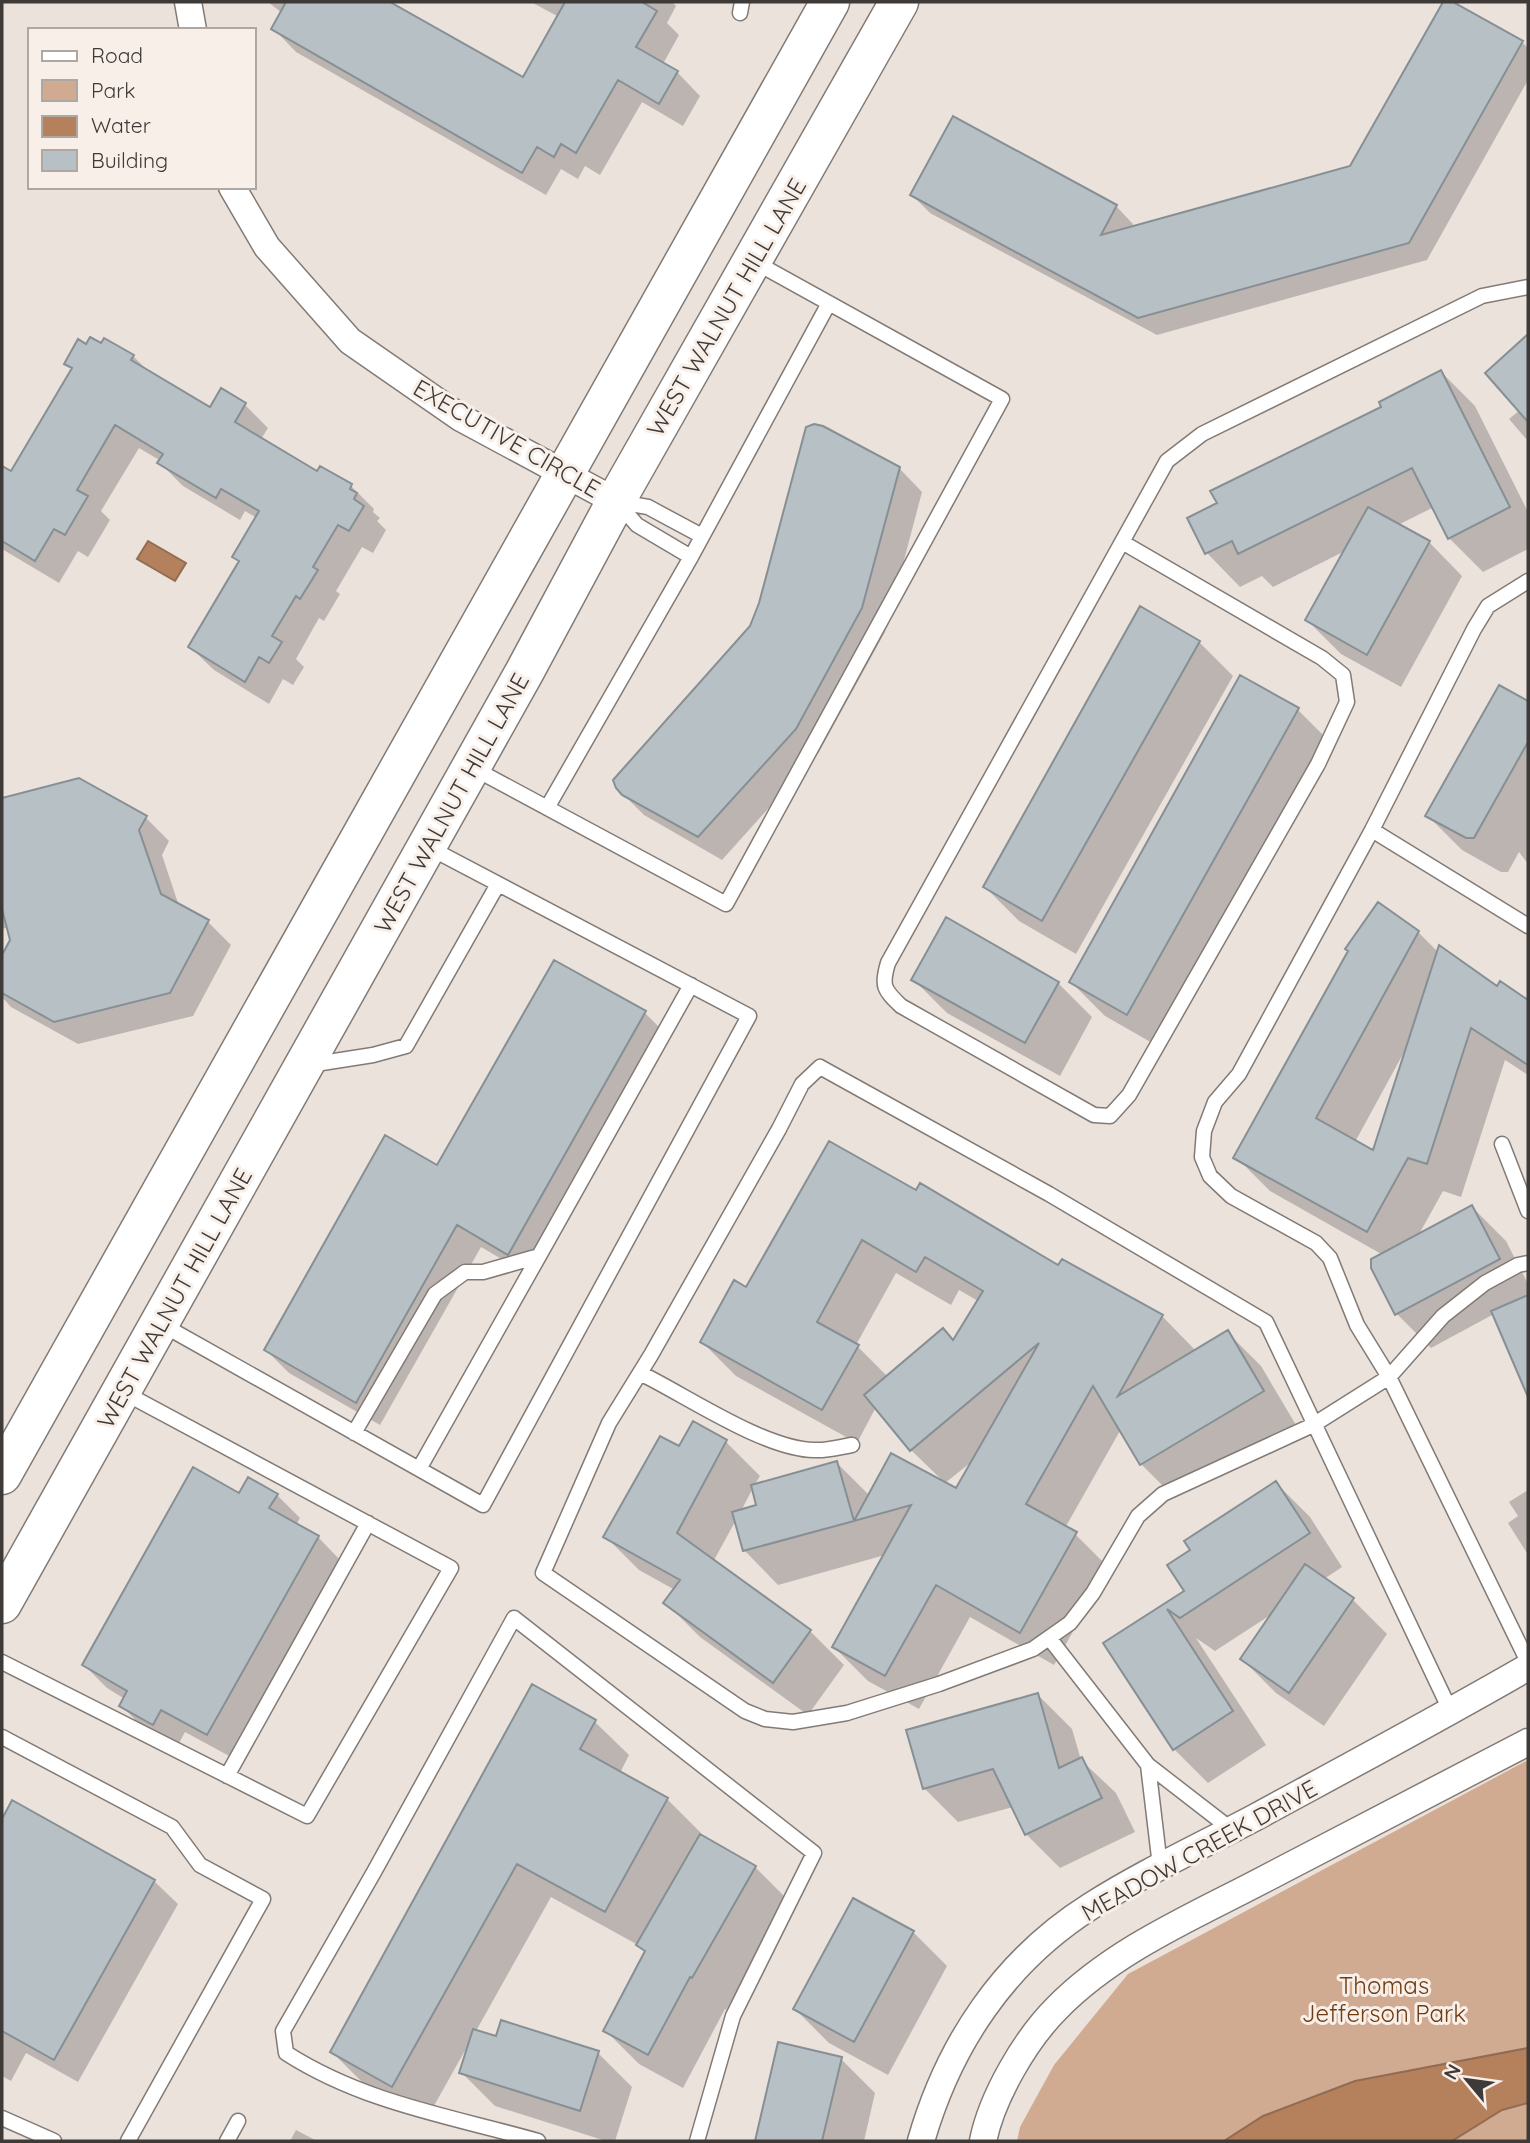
<svg xmlns="http://www.w3.org/2000/svg" width="1530" height="2143" viewBox="0 0 1530 2143" font-family="Quicksand,sans-serif">
<style>
.green{fill:#d1ab91}
.water{fill:#b5815d;stroke:#916c52;stroke-width:2}
.shadow{fill:#0003;fill-rule:evenodd}
.building{fill:#b6c0c5;stroke:#868f93;stroke-width:2}
.lines{fill:none;stroke-linecap:round;stroke-linejoin:round}
.lane-casing{stroke:#827a75;stroke-width:17}
.street-casing{stroke:#827a75;stroke-width:29}
.secondary-casing{stroke:#827a75;stroke-width:41}
.lane{stroke:#fff;stroke-width:14}
.street{stroke:#fff;stroke-width:26}
.secondary{stroke:#fff;stroke-width:38}
.labels{text-anchor:middle;dominant-baseline:central;stroke-width:6;stroke-linejoin:round;paint-order:stroke}
.street-label{font-size:24px;fill:#3e3a38;stroke:#f8efe9}
.park-label{font-size:24px;fill:#703d13;stroke:#f8efe9}
</style>
<rect width="100%" height="100%" fill="#ebe2dc"/>
<path class="green" d="M 1528,1760 L 1528,2141 L 1017,2141 L 1020,2127 L 1054,2065 L 1128,1974 Z"/>
<path class="water" d="M 148,541 L 186,563 L 175,581 L 137,559 Z
M 1528,2048 L 1528,2103 L 1502,2110 L 1452,2141 L 1224,2141 L 1263,2116 L 1355,2081 Z"/>
<path class="shadow" d="M 268,2 L 387,2 L 524,79 L 559,17 L 531,2 L 672,2 L 676,6 L 667,23 L 679,35 L 663,64 L 677,72 L 700,96 L 683,126 L 642,102 L 600,175 L 585,166 L 578,179 L 561,169 L 546,195 L 296,52 L 273,28 L 282,13 Z
M 1445,2 L 1450,2 L 1522,42 L 1528,48 L 1528,80 L 1427,260 L 1157,335 L 930,213 L 912,195 L 1116,206 L 1133,224 L 1131,229 L 1351,168 Z
M 1528,337 L 1528,441 L 1509,419 L 1520,410 L 1487,373 Z
M 105,340 L 133,356 L 151,374 L 210,410 L 244,404 L 268,428 L 261,439 L 318,473 L 351,486 L 374,509 L 373,512 L 380,518 L 377,521 L 386,530 L 373,553 L 362,547 L 336,591 L 340,594 L 324,621 L 319,618 L 296,659 L 304,667 L 293,685 L 283,679 L 269,704 L 214,670 L 190,647 L 240,562 L 257,518 L 245,511 L 240,520 L 183,486 L 160,463 L 161,461 L 139,448 L 101,511 L 110,520 L 88,557 L 78,551 L 59,583 L 2,549 L 2,468 L 11,474 L 73,370 L 66,363 L 87,347 L 101,346 Z
M 1441,372 L 1475,406 L 1528,512 L 1528,549 L 1483,572 L 1449,538 L 1434,507 L 1398,525 L 1429,542 L 1462,576 L 1401,687 L 1341,654 L 1307,620 L 1345,551 L 1273,587 L 1262,576 L 1240,587 L 1207,553 L 1383,408 Z
M 899,468 L 922,492 L 885,632 L 819,752 L 722,860 L 644,815 L 620,791 Z
M 1199,642 L 1233,676 L 1076,954 L 1019,921 L 985,887 Z
M 1499,687 L 1528,703 L 1528,864 L 1519,852 L 1508,872 L 1501,872 L 1462,850 L 1428,816 Z
M 1297,709 L 1331,743 L 1161,1048 L 1105,1016 L 1071,982 Z
M 79,780 L 146,818 L 169,841 L 162,855 L 179,906 L 208,922 L 231,945 L 193,1016 L 78,1044 L 11,1007 L 2,997 L 2,958 L 12,940 L 9,927 L 2,929 L 2,799 Z
M 1418,932 L 1438,952 L 1497,989 L 1500,984 L 1528,1002 L 1528,1075 L 1505,1060 L 1461,1197 L 1443,1191 L 1418,1236 L 1472,1207 L 1506,1241 L 1528,1284 L 1528,1393 L 1494,1314 L 1431,1348 L 1397,1314 L 1383,1255 L 1270,1191 L 1236,1157 ZM 1403,1054 L 1405,1055 L 1374,1152 L 1355,1142 Z
M 913,979 L 1058,983 L 1092,1017 L 1060,1076 L 947,1013 Z
M 645,1013 L 668,1036 L 532,1277 L 481,1247 L 380,1425 L 289,1373 L 266,1350 L 438,1167 Z
M 917,1192 L 1059,1267 L 1162,1316 L 1196,1351 L 1227,1332 L 1261,1366 L 1296,1425 L 1175,1498 L 1141,1464 L 1121,1429 L 1065,1528 L 1075,1534 L 1109,1568 L 1054,1665 L 970,1617 L 919,1709 L 868,1681 L 834,1647 L 885,1555 L 778,1585 L 744,1550 L 736,1520 L 713,1562 L 810,1631 L 844,1665 L 808,1715 L 700,1637 L 666,1603 L 675,1590 L 639,1570 L 605,1536 L 680,1449 L 726,1442 L 760,1476 L 754,1486 L 837,1463 L 870,1496 L 957,1491 L 974,1460 L 945,1483 L 911,1450 L 876,1407 L 857,1443 L 736,1376 L 702,1342 L 747,1289 ZM 896,1273 L 951,1305 L 959,1290 L 978,1301 L 954,1342 L 888,1377 L 856,1345 ZM 753,1488 L 759,1506 L 741,1511 Z
M 1276,1483 L 1310,1517 L 1342,1567 L 1324,1579 L 1353,1600 L 1387,1634 L 1324,1726 L 1276,1693 L 1242,1659 L 1275,1612 L 1215,1651 L 1196,1638 L 1266,1745 L 1208,1783 L 1174,1749 L 1106,1644 L 1186,1591 L 1193,1551 Z
M 1528,1490 L 1528,1555 L 1508,1523 L 1518,1516 L 1509,1502 Z
M 240,1495 L 277,1495 L 300,1518 L 296,1525 L 318,1537 L 341,1561 L 231,1757 L 185,1732 L 177,1747 L 144,1729 L 121,1705 L 125,1699 L 107,1688 L 84,1665 Z
M 533,1687 L 595,1722 L 629,1755 L 620,1773 L 667,1799 L 701,1833 L 700,1835 L 755,1867 L 789,1901 L 726,2010 L 725,2009 L 683,2088 L 639,2064 L 605,2030 L 646,1953 L 638,1945 L 551,1897 L 476,2031 L 497,2038 L 598,2053 L 632,2087 L 615,2141 L 606,2141 L 495,2106 L 461,2072 L 467,2047 L 426,2120 L 366,2086 L 332,2052 Z
M 1038,1695 L 1072,1729 L 1081,1760 L 1116,1793 L 1135,1832 L 1060,1868 L 1026,1834 L 1013,1807 L 958,1822 L 924,1788 Z
M 13,1802 L 154,1881 L 178,1904 L 78,2082 L 26,2053 L 11,2081 L 2,2076 L 2,1822 Z
M 913,1932 L 947,1966 L 888,2075 L 829,2043 L 795,2009 Z
M 779,2045 L 841,2059 L 875,2093 L 864,2141 L 757,2141 Z
M 296,2130 L 317,2141 L 290,2141 Z"/>
<path class="building" d="M 286,2 L 390,2 L 523,77 L 565,2 L 642,2 L 657,11 L 636,47 L 678,71 L 659,104 L 618,80 L 576,153 L 561,144 L 554,157 L 537,147 L 522,173 L 271,29 Z
M 1443,2 L 1453,2 L 1523,41 L 1409,243 L 1138,318 L 910,195 L 953,116 L 1117,205 L 1101,235 L 1350,166 Z
M 1528,334 L 1528,422 L 1485,373 Z
M 90,337 L 101,343 L 104,338 L 134,355 L 131,360 L 210,407 L 221,388 L 246,403 L 235,422 L 317,471 L 320,466 L 352,484 L 350,489 L 357,493 L 354,499 L 364,506 L 349,531 L 338,525 L 313,567 L 318,570 L 300,599 L 296,596 L 272,636 L 282,642 L 269,663 L 259,657 L 245,682 L 188,647 L 239,561 L 232,557 L 259,511 L 221,489 L 216,498 L 157,463 L 163,454 L 115,425 L 77,490 L 88,496 L 65,535 L 54,529 L 35,561 L 2,541 L 2,466 L 11,471 L 72,368 L 64,364 L 78,339 L 86,344 Z
M 1441,370 L 1510,507 L 1448,539 L 1412,468 L 1238,554 L 1232,541 L 1205,554 L 1187,518 L 1217,503 L 1210,491 L 1381,407 L 1379,402 Z
M 814,424 L 823,426 L 900,467 L 862,608 L 796,729 L 698,837 L 622,795 L 616,788 L 613,780 L 750,626 L 759,603 L 806,427 Z
M 1368,507 L 1430,541 L 1367,655 L 1305,620 Z
M 1140,606 L 1200,641 L 1042,921 L 983,887 Z
M 1240,675 L 1299,708 L 1127,1015 L 1069,982 Z
M 1499,685 L 1528,701 L 1528,742 L 1474,838 L 1466,838 L 1425,816 Z
M 79,778 L 147,816 L 139,830 L 161,894 L 209,920 L 170,993 L 54,1022 L 2,993 L 2,955 L 10,940 L 2,909 L 2,798 Z
M 1378,902 L 1419,931 L 1316,1118 L 1373,1150 L 1439,945 L 1497,986 L 1500,981 L 1528,1000 L 1528,1065 L 1471,1028 L 1427,1164 L 1408,1158 L 1367,1232 L 1233,1158 L 1348,951 L 1345,949 Z
M 946,917 L 1059,982 L 1025,1043 L 911,980 Z
M 554,960 L 646,1011 L 508,1255 L 457,1225 L 356,1403 L 264,1350 L 385,1135 L 437,1165 Z
M 829,1141 L 916,1190 L 920,1183 L 1058,1265 L 1062,1259 L 1163,1315 L 1118,1396 L 1228,1330 L 1264,1391 L 1140,1465 L 1093,1386 L 1026,1504 L 1077,1532 L 1020,1633 L 936,1585 L 885,1676 L 832,1647 L 911,1505 L 854,1521 L 891,1453 L 956,1488 L 1039,1343 L 910,1451 L 864,1395 L 943,1328 L 953,1340 L 983,1291 L 925,1257 L 916,1272 L 862,1240 L 817,1322 L 859,1345 L 822,1410 L 700,1342 L 734,1280 L 746,1287 Z
M 1472,1205 L 1500,1259 L 1395,1315 L 1371,1268 L 1371,1259 Z
M 1528,1295 L 1528,1397 L 1491,1311 Z
M 693,1421 L 727,1440 L 677,1533 L 811,1630 L 773,1683 L 663,1603 L 680,1580 L 603,1537 L 660,1436 L 679,1446 Z
M 837,1461 L 854,1521 L 743,1551 L 732,1512 L 756,1505 L 751,1485 Z
M 193,1467 L 239,1493 L 248,1477 L 278,1494 L 269,1508 L 319,1536 L 207,1735 L 161,1710 L 153,1725 L 119,1706 L 127,1691 L 82,1665 Z
M 1276,1481 L 1310,1533 L 1180,1618 L 1167,1609 L 1233,1711 L 1173,1750 L 1103,1643 L 1184,1591 L 1167,1565 L 1190,1550 L 1184,1541 Z
M 1305,1564 L 1354,1598 L 1289,1693 L 1240,1659 Z
M 532,1684 L 596,1720 L 580,1749 L 668,1798 L 605,1912 L 517,1864 L 392,2087 L 330,2052 Z
M 1038,1693 L 1059,1768 L 1082,1757 L 1102,1798 L 1025,1835 L 993,1769 L 923,1789 L 906,1730 Z
M 12,1800 L 155,1880 L 54,2060 L 2,2031 L 2,1819 Z
M 700,1834 L 756,1866 L 692,1978 L 690,1977 L 648,2055 L 603,2031 L 645,1951 L 636,1945 Z
M 853,1898 L 914,1931 L 854,2042 L 793,2009 Z
M 501,2020 L 599,2051 L 580,2111 L 459,2073 L 473,2029 L 496,2036 Z
M 778,2042 L 842,2057 L 822,2141 L 755,2141 Z"/>
<g class="lines">
<defs>
<path id="lane" d="M 740,13 L 742,2
M 617,502 L 637,525 L 691,557
M 619,502 L 648,507 L 702,536
M 1122,542 L 1322,658 L 1343,675 L 1347,702 L 1318,764 L 1129,1095 L 1110,1116 L 1094,1115 L 901,1006 C 884,990 881,986 888,963 L 1167,461 L 1202,434 L 1482,296 L 1528,287
M 1528,581 L 1488,606 L 1474,629 L 1372,830 L 1239,1074 L 1215,1102 L 1204,1131 L 1202,1157 L 1210,1176 L 1231,1196 L 1316,1243 L 1330,1258 L 1357,1325 L 1389,1377 L 1528,1662
M 473,768 L 726,904 L 1002,399 L 753,261
M 547,808 L 691,557 L 829,303
M 1372,830 L 1528,926
M 309,1065 L 373,1055 L 406,1046 L 498,884
M 1502,1144 L 1528,1211
M 161,1324 L 483,1505 L 749,1016 L 428,847
M 640,1373 C 687,1396 764,1449 814,1450 C 827,1451 840,1447 852,1445
M 354,1433 L 435,1294 L 465,1272 L 483,1272 L 539,1256 L 691,985
M 419,1469 L 539,1256
M 1050,1639 L 1148,1765
M 2,1662 L 307,1816 L 451,1568 L 121,1391
M 1451,1712 L 1266,1322 L 1049,1194 L 820,1067 L 802,1084 L 779,1129 L 651,1355 L 609,1423 L 543,1573 L 745,1711 L 765,1719 L 793,1722 L 847,1713 L 939,1684 L 1033,1649 L 1070,1623 L 1093,1593 L 1138,1516 L 1163,1494 L 1313,1425 L 1389,1377 L 1443,1316 L 1485,1283 L 1518,1265 L 1528,1263
M 2,1737 L 172,1827 L 200,1865 L 263,1899 L 128,2141
M 227,1776 L 368,1523
M 1160,1866 L 1148,1765 L 1232,1830
M 2,2118 L 54,2141
M 227,2141 L 238,2121
M 538,2141 C 450,2116 364,2103 286,2053 L 283,2031 L 374,1872 L 514,1618 L 814,1853 L 733,2016 L 697,2141"/>
<path id="street" d="M 188,2 L 193,30
M 232,187 L 267,247 L 350,341 L 461,418 L 617,502
M 921,2141 C 949,2044 1004,1961 1091,1906 C 1143,1873 1199,1847 1254,1818 C 1346,1768 1438,1719 1528,1667
M 983,2141 C 992,2097 1025,2040 1057,2008 C 1113,1951 1190,1918 1259,1882 C 1349,1835 1439,1788 1528,1742"/>
<path id="secondary" d="M 2,1475 L 830,2
M 2,1604 L 525,671 L 622,490 L 899,2"/>
</defs>
<use href="#lane" class="lane-casing"/>
<use href="#street" class="street-casing"/>
<use href="#secondary" class="secondary-casing"/>
<use href="#lane" class="lane"/>
<use href="#street" class="street"/>
<use href="#secondary" class="secondary"/>
</g>
<g class="labels">
<g class="street-label">
<text transform="translate(726 307) rotate(-60)">WEST WALNUT HILL LANE</text>
<text transform="translate(507 438) rotate(30)">EXECUTIVE CIRCLE</text>
<text transform="translate(451 803) rotate(-61)">WEST WALNUT HILL LANE</text>
<text transform="translate(174 1298) rotate(-61)">WEST WALNUT HILL LANE</text>
<text transform="translate(1199 1850) rotate(-29)">MEADOW CREEK DRIVE</text>
</g>
<g class="park-label">
<text x="1384" y="1985">Thomas<tspan x="1384" dy="28">Jefferson Park</tspan></text>
</g>
</g>
<rect width="1530" height="2143" fill="none" stroke="#3e3a38" stroke-width="7"/>
<rect x="28" y="28" width="228" height="161" fill="#f8efe9" stroke="#aea7a2" stroke-width="2"/>
<rect x="42" y="51" width="35" height="10" fill="#ffffff" stroke="#aea7a2" stroke-width="2"/>
<text x="91" y="63" font-size="21" fill="#3e3a38">Road</text>
<rect x="42" y="80" width="35" height="21" fill="#d1ab91" stroke="#aea7a2" stroke-width="2"/>
<text x="91" y="98" font-size="21" fill="#3e3a38">Park</text>
<rect x="42" y="116" width="35" height="21" fill="#b5815d" stroke="#aea7a2" stroke-width="2"/>
<text x="91" y="133" font-size="21" fill="#3e3a38">Water</text>
<rect x="42" y="150" width="35" height="21" fill="#b6c0c5" stroke="#aea7a2" stroke-width="2"/>
<text x="91" y="168" font-size="21" fill="#3e3a38">Building</text>
<g transform="translate(1467 2080) rotate(299)" stroke="#f8efe9" stroke-width="5" paint-order="stroke">
<path d="M0-5L12 26L0 18L-12 26Z" fill="#3e3a38"/>
<text y="-10" font-size="19" font-weight="bold" text-anchor="middle" fill="#3e3a38">N</text>
</g>
</svg>
